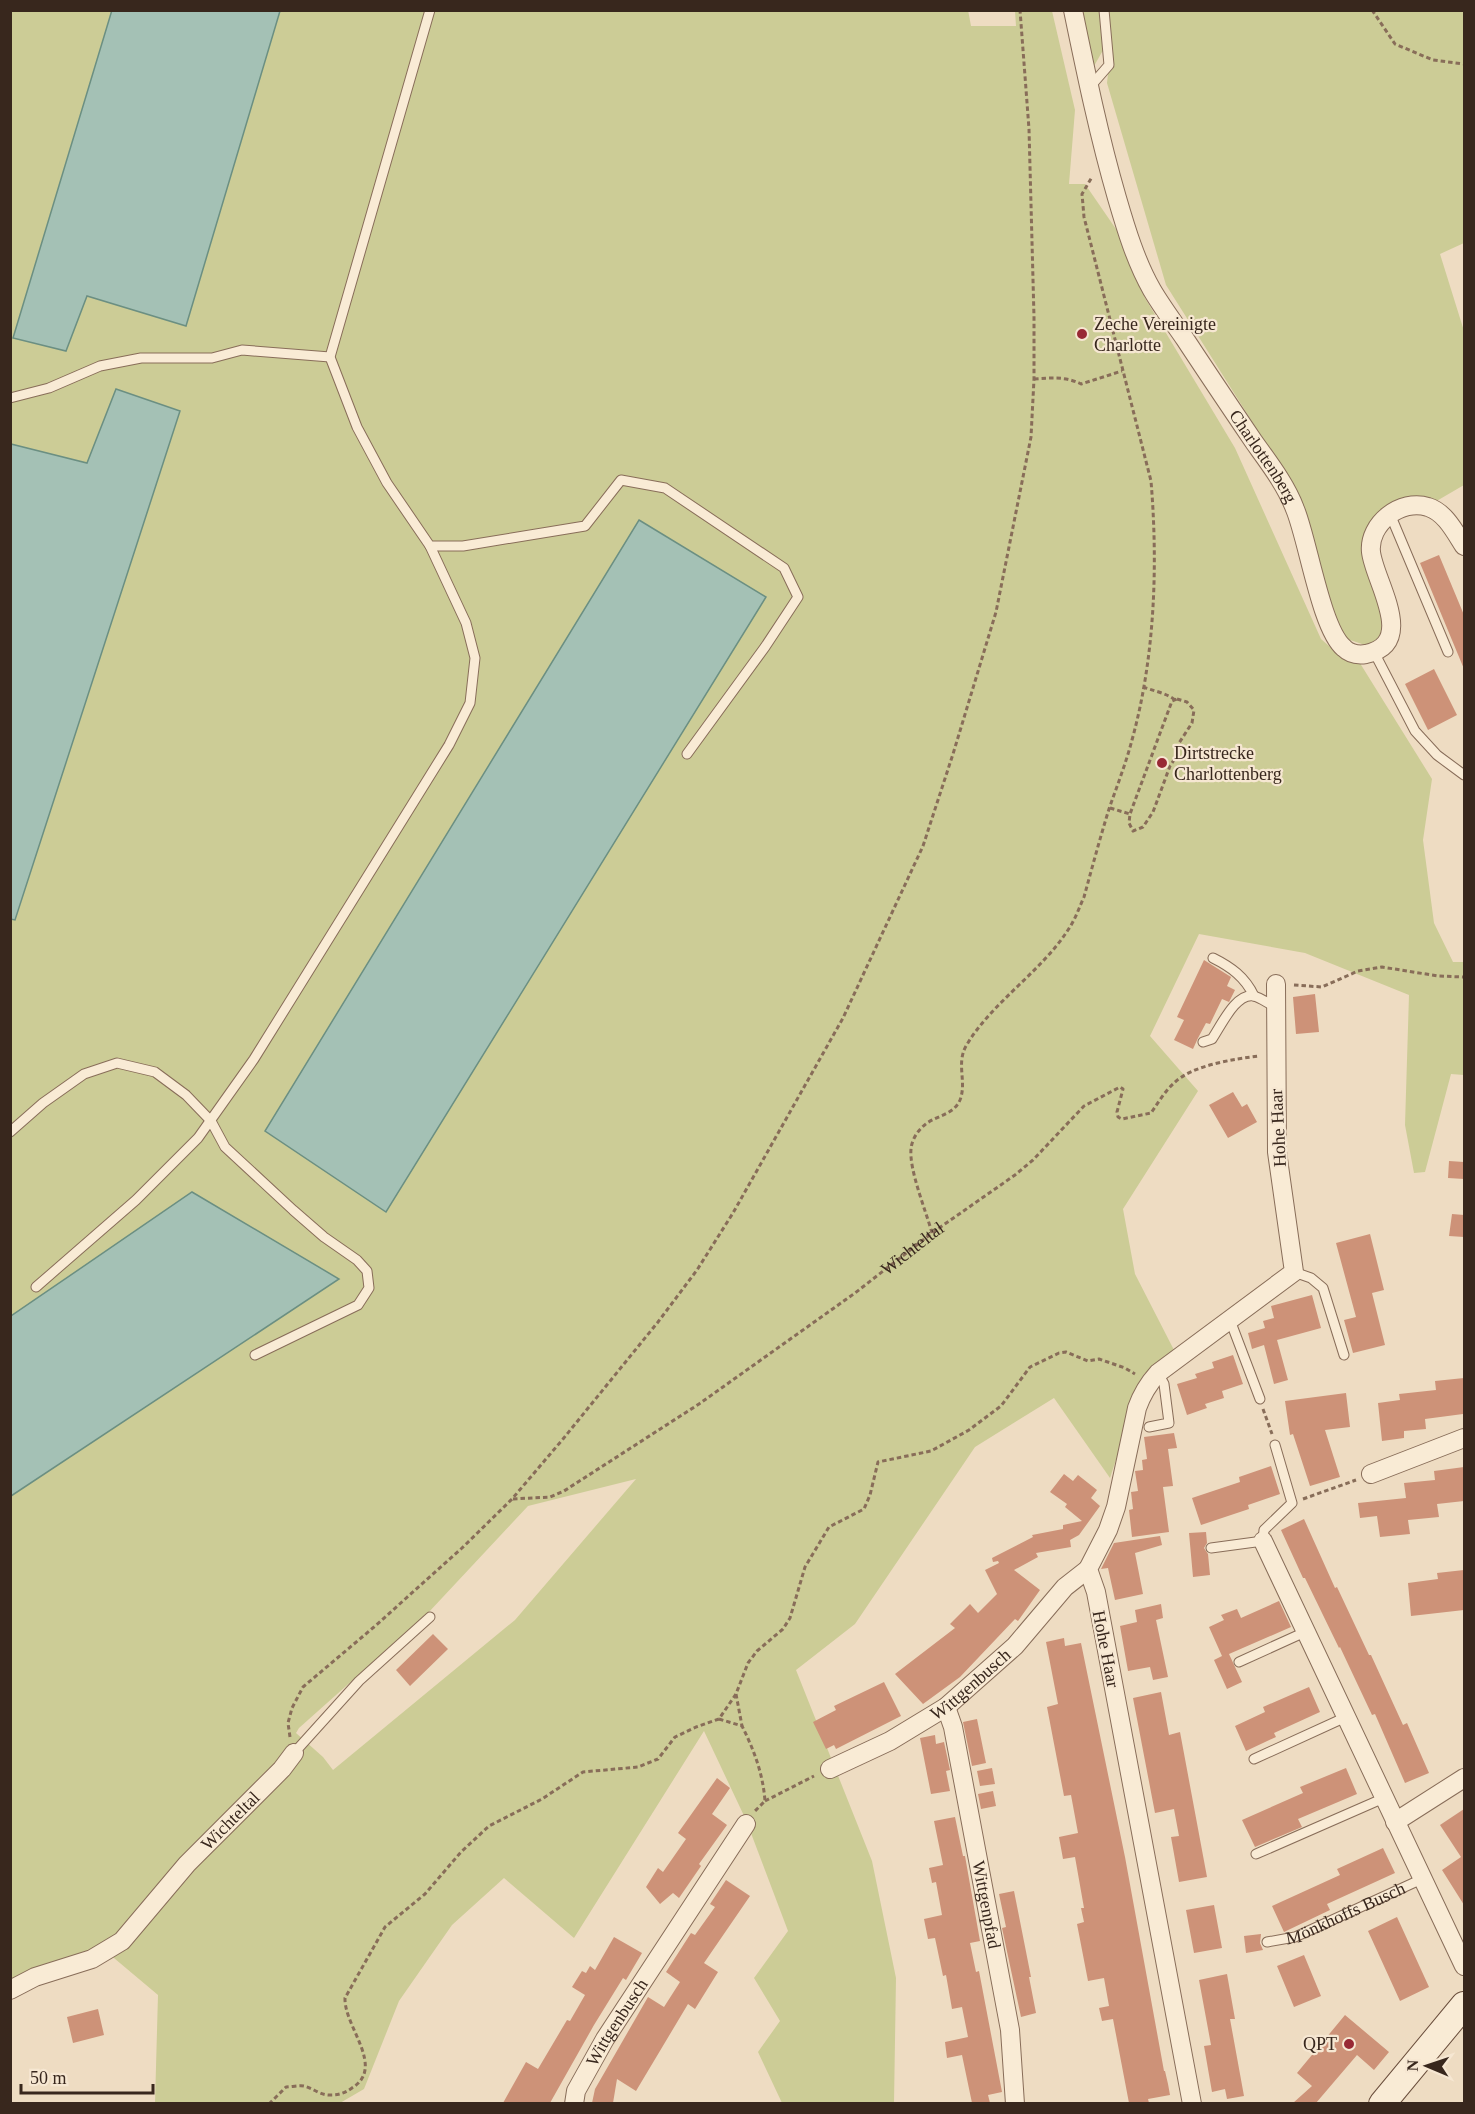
<svg xmlns="http://www.w3.org/2000/svg" width="1475" height="2114" viewBox="0 0 1475 2114" font-family="Georgia,serif">
<style>
.green{fill:#cccc96;fill-rule:evenodd}
.water{fill:#a4c1b5;stroke:#6b8f82;stroke-width:1.5}
.building{fill:#cd9278}
.lines{fill:none;stroke-linecap:round;stroke-linejoin:round}
.lane-casing{stroke:#886d59;stroke-width:11}
.street-casing{stroke:#886d59;stroke-width:20}
.secondary-casing{stroke:#6a4e3c;stroke-width:28}
.path{stroke:#886d59;stroke-width:3;stroke-dasharray:4.5 3;stroke-linecap:butt}
.lane{stroke:#f9ebd5;stroke-width:9}
.street{stroke:#f9ebd5;stroke-width:18}
.secondary{stroke:#f9ebd5;stroke-width:26}
.poi-dot{fill:#982935;stroke:#f6e7d2;stroke-width:2}
.labels{text-anchor:middle;dominant-baseline:central;stroke-width:4.5;stroke-linejoin:round;paint-order:stroke}
.poi-label{font-size:18px;fill:#38271d;stroke:#f6e7d2;text-anchor:start}
.street-label{font-size:18px;fill:#38271d;stroke:#f6e7d2}
</style>
<rect width="100%" height="100%" fill="#eedcc2"/>
<path class="green" d="M 968,10 L 971,26 L 1016,26 L 1015,11 L 1052,11 L 1075,110 L 1069,184 L 1085,184 L 1118,232 L 1145,298 L 1235,448 L 1321,639 L 1337,653 L 1358,660 L 1432,779 L 1423,840 L 1434,923 L 1453,962 L 1464,962 L 1464,1075 L 1451,1074 L 1425,1172 L 1414,1173 L 1405,1125 L 1409,995 L 1305,953 L 1199,934 L 1150,1036 L 1198,1091 L 1123,1209 L 1135,1274 L 1175,1352 L 1144,1374 L 1110,1478 L 1054,1398 L 975,1447 L 855,1624 L 796,1670 L 872,1861 L 896,1978 L 894,2103 L 782,2103 L 758,2052 L 780,2021 L 754,1978 L 788,1931 L 746,1820 L 704,1731 L 574,1938 L 504,1878 L 452,1925 L 399,2001 L 364,2089 L 340,2103 L 155,2103 L 158,1995 L 108,1953 L 11,1987 L 11,11 ZM 636,1479 L 515,1620 L 333,1770 L 323,1757 L 296,1733 L 299,1728 L 428,1613 L 528,1506 Z
M 1082,11 L 1464,11 L 1464,243 L 1440,254 L 1464,331 L 1464,485 L 1428,506 L 1410,505 L 1372,532 L 1386,628 L 1375,645 L 1365,645 L 1341,637 L 1296,507 L 1258,431 L 1166,285 L 1107,83 L 1109,65 L 1107,49 L 1102,52 L 1094,66 Z"/>
<path class="water" d="M 112,10 L 280,11 L 186,326 L 87,296 L 66,351 L 13,338 Z
M 116,389 L 180,411 L 15,920 L 10,919 L 11,444 L 87,463 Z
M 639,520 L 766,597 L 386,1212 L 265,1131 Z
M 192,1192 L 339,1279 L 11,1496 L 11,1316 Z"/>
<path class="building" d="M 1439,555 L 1464,615 L 1464,669 L 1420,563 Z
M 1434,669 L 1457,715 L 1428,730 L 1405,684 Z
M 1204,960 L 1231,977 L 1227,986 L 1235,990 L 1229,1002 L 1222,999 L 1210,1024 L 1206,1023 L 1198,1038 L 1193,1049 L 1174,1040 L 1184,1020 L 1177,1017 Z
M 1315,994 L 1319,1032 L 1296,1034 L 1293,997 Z
M 1233,1092 L 1242,1107 L 1247,1104 L 1257,1122 L 1228,1138 L 1209,1105 Z
M 1449,1161 L 1464,1162 L 1464,1179 L 1448,1178 Z
M 1452,1214 L 1464,1215 L 1464,1237 L 1449,1236 Z
M 1370,1234 L 1384,1290 L 1372,1293 L 1385,1345 L 1353,1353 L 1344,1320 L 1356,1317 L 1336,1243 Z
M 1312,1295 L 1321,1328 L 1277,1340 L 1288,1380 L 1274,1384 L 1264,1345 L 1252,1349 L 1248,1333 L 1265,1328 L 1263,1321 L 1274,1318 L 1271,1306 Z
M 1233,1355 L 1243,1384 L 1222,1391 L 1224,1398 L 1205,1404 L 1207,1408 L 1187,1415 L 1177,1384 L 1197,1378 L 1195,1374 L 1214,1368 L 1212,1362 Z
M 1464,1378 L 1463,1414 L 1425,1419 L 1426,1429 L 1404,1431 L 1404,1438 L 1382,1441 L 1378,1403 L 1400,1400 L 1399,1394 L 1436,1390 L 1435,1381 Z
M 1346,1393 L 1350,1427 L 1325,1430 L 1340,1477 L 1310,1486 L 1293,1434 L 1290,1435 L 1285,1401 Z
M 1174,1433 L 1177,1448 L 1168,1449 L 1173,1486 L 1163,1487 L 1169,1532 L 1132,1537 L 1129,1510 L 1133,1509 L 1131,1492 L 1138,1491 L 1135,1471 L 1143,1470 L 1142,1460 L 1147,1459 L 1144,1437 Z
M 1271,1466 L 1280,1494 L 1248,1505 L 1249,1509 L 1201,1525 L 1192,1498 L 1240,1482 L 1239,1477 Z
M 1464,1467 L 1464,1501 L 1437,1504 L 1439,1517 L 1408,1520 L 1410,1534 L 1380,1537 L 1377,1516 L 1360,1518 L 1358,1503 L 1406,1498 L 1404,1483 L 1435,1480 L 1434,1471 Z
M 1064,1474 L 1073,1481 L 1078,1475 L 1097,1490 L 1091,1498 L 1100,1506 L 1079,1535 L 1070,1540 L 1071,1547 L 1036,1553 L 1038,1557 L 1014,1570 L 1040,1590 L 1018,1621 L 1015,1619 L 960,1677 L 923,1704 L 895,1674 L 955,1628 L 950,1624 L 970,1604 L 978,1613 L 997,1594 L 985,1570 L 999,1563 L 998,1561 L 993,1562 L 992,1558 L 1033,1537 L 1032,1535 L 1063,1529 L 1063,1525 L 1082,1521 L 1065,1507 L 1067,1504 L 1050,1492 Z
M 1304,1519 L 1335,1588 L 1337,1587 L 1369,1655 L 1371,1655 L 1403,1725 L 1407,1723 L 1429,1773 L 1405,1783 L 1375,1714 L 1372,1715 L 1340,1647 L 1339,1648 L 1305,1578 L 1303,1578 L 1281,1530 Z
M 1206,1532 L 1207,1543 L 1204,1548 L 1208,1554 L 1210,1575 L 1193,1577 L 1189,1533 Z
M 1160,1536 L 1162,1545 L 1135,1553 L 1143,1594 L 1115,1600 L 1108,1568 L 1101,1569 L 1114,1543 Z
M 1464,1570 L 1464,1610 L 1411,1616 L 1408,1583 L 1438,1579 L 1437,1573 Z
M 1279,1601 L 1291,1627 L 1229,1654 L 1242,1682 L 1227,1689 L 1214,1660 L 1222,1656 L 1209,1627 L 1224,1620 L 1221,1615 L 1237,1609 L 1241,1618 Z
M 1161,1604 L 1163,1618 L 1156,1620 L 1168,1677 L 1153,1680 L 1150,1667 L 1128,1671 L 1120,1626 L 1137,1622 L 1135,1610 Z
M 433,1634 L 448,1649 L 410,1686 L 396,1670 Z
M 1064,1638 L 1065,1646 L 1081,1643 L 1125,1857 L 1164,2071 L 1165,2071 L 1168,2084 L 1170,2095 L 1148,2099 L 1149,2103 L 1129,2103 L 1113,2019 L 1102,2021 L 1099,2008 L 1109,2006 L 1104,1978 L 1088,1981 L 1077,1924 L 1084,1922 L 1081,1908 L 1084,1908 L 1075,1857 L 1063,1859 L 1059,1837 L 1078,1833 L 1071,1795 L 1064,1796 L 1047,1707 L 1058,1704 L 1046,1642 Z
M 884,1682 L 901,1716 L 836,1749 L 834,1745 L 826,1749 L 813,1722 L 836,1710 L 834,1706 Z
M 1309,1687 L 1320,1712 L 1274,1733 L 1276,1737 L 1246,1751 L 1235,1726 L 1265,1712 L 1263,1707 Z
M 1161,1692 L 1169,1735 L 1180,1732 L 1207,1877 L 1179,1882 L 1171,1837 L 1179,1836 L 1174,1809 L 1155,1813 L 1133,1698 Z
M 977,1719 L 986,1763 L 972,1766 L 963,1722 Z
M 935,1735 L 936,1744 L 944,1742 L 950,1770 L 946,1771 L 950,1791 L 931,1794 L 920,1738 Z
M 992,1768 L 995,1784 L 980,1786 L 977,1771 Z
M 1346,1768 L 1357,1794 L 1298,1819 L 1302,1827 L 1255,1847 L 1242,1820 L 1303,1793 L 1300,1787 Z
M 717,1778 L 730,1788 L 712,1814 L 727,1825 L 699,1864 L 701,1866 L 679,1898 L 673,1893 L 660,1904 L 646,1887 L 658,1868 L 663,1872 L 686,1839 L 678,1833 Z
M 993,1791 L 996,1806 L 981,1809 L 978,1794 Z
M 1464,1809 L 1464,1905 L 1442,1870 L 1461,1857 L 1440,1825 Z
M 955,1817 L 963,1856 L 965,1856 L 980,1941 L 970,1943 L 976,1972 L 979,1971 L 1002,2092 L 988,2095 L 990,2103 L 972,2103 L 962,2055 L 947,2058 L 945,2042 L 968,2037 L 962,2007 L 952,2009 L 946,1975 L 943,1976 L 935,1938 L 928,1939 L 924,1919 L 942,1915 L 936,1882 L 932,1883 L 929,1868 L 943,1865 L 934,1821 Z
M 1383,1848 L 1395,1873 L 1327,1904 L 1330,1910 L 1284,1932 L 1272,1906 L 1340,1875 L 1337,1869 Z
M 726,1880 L 750,1896 L 704,1963 L 718,1972 L 695,2009 L 688,2004 L 636,2091 L 617,2079 L 613,2103 L 592,2103 L 595,2089 L 648,1997 L 664,2007 L 680,1982 L 666,1972 L 691,1933 L 695,1935 L 715,1907 L 710,1904 Z
M 1014,1891 L 1031,1977 L 1029,1977 L 1036,2013 L 1021,2017 L 1002,1928 L 1006,1927 L 999,1894 Z
M 1214,1905 L 1222,1948 L 1194,1953 L 1186,1910 Z
M 1397,1917 L 1429,1987 L 1400,2001 L 1368,1931 Z
M 1261,1934 L 1260,1943 L 1263,1950 L 1246,1953 L 1244,1936 Z
M 614,1937 L 642,1953 L 626,1980 L 623,1978 L 594,2025 L 550,2103 L 503,2103 L 526,2062 L 538,2069 L 567,2020 L 570,2021 L 585,1995 L 572,1987 L 582,1971 L 586,1973 L 590,1966 L 595,1970 Z
M 1304,1955 L 1321,1996 L 1294,2007 L 1277,1966 Z
M 1227,1974 L 1235,2019 L 1230,2019 L 1244,2096 L 1227,2099 L 1225,2089 L 1212,2092 L 1204,2046 L 1211,2045 L 1199,1980 Z
M 98,2009 L 104,2035 L 73,2043 L 67,2017 Z
M 1345,2015 L 1389,2052 L 1374,2070 L 1357,2055 L 1316,2103 L 1293,2103 L 1312,2086 L 1297,2073 Z"/>
<g class="lines">
<defs>
<g id="lane">
<path d="M 430,10 L 330,357 L 357,427 L 387,483 L 430,546 L 463,546 L 585,526 L 621,480 L 665,488 L 784,568 L 798,597 L 765,647 L 687,754"/>
<path d="M 1089,88 L 1109,65 L 1104,10"/>
<path d="M 10,398 L 49,388 L 100,366 L 141,358 L 212,358 L 242,350 L 330,357"/>
<path d="M 1390,514 L 1448,652"/>
<path d="M 1374,652 L 1415,731 L 1437,755 L 1464,775"/>
<path d="M 1213,958 C 1231,967 1245,977 1254,996"/>
<path d="M 1203,1042 L 1212,1039 C 1221,1026 1236,992 1254,996 C 1261,998 1269,1004 1276,1007"/>
<path d="M 10,1132 L 43,1103 L 84,1074 L 117,1063 L 155,1072 L 186,1095 L 211,1121 L 225,1147 L 293,1210 L 324,1237 L 357,1260 L 367,1271 L 369,1288 L 358,1305 L 255,1355"/>
<path d="M 1294,1272 L 1311,1278 L 1323,1288 L 1344,1355"/>
<path d="M 36,1287 L 136,1200 L 198,1138 L 254,1059 L 449,745 L 470,703 L 475,658 L 466,623 L 430,546"/>
<path d="M 1230,1320 L 1260,1399"/>
<path d="M 1149,1427 L 1169,1423 L 1164,1384 L 1158,1373"/>
<path d="M 1211,1548 L 1263,1541 L 1264,1530 L 1292,1503 L 1275,1445"/>
<path d="M 1239,1662 L 1305,1632"/>
<path d="M 294,1753 L 359,1681 L 430,1617"/>
<path d="M 1254,1759 L 1346,1717"/>
<path d="M 1256,1854 L 1384,1798"/>
<path id="s2" d="M 1267,1942 L 1295,1937 L 1422,1879"/>
</g>
<g id="street">
<path id="s3" d="M 1073,10 C 1086,73 1099,136 1117,198 C 1126,229 1136,262 1152,290 C 1162,307 1174,323 1185,339 C 1208,374 1231,408 1254,442 C 1269,463 1286,485 1295,509 C 1308,540 1321,629 1344,648 C 1350,654 1359,655 1366,654 C 1418,643 1374,581 1371,552 C 1368,524 1401,498 1428,507 C 1445,512 1455,532 1464,546"/>
<path d="M 1371,1474 L 1464,1438"/>
<path d="M 1263,1541 L 1464,1966"/>
<path id="s4" d="M 946,1707 L 953,1727 L 1010,2030 L 1015,2104"/>
<path id="s5" d="M 830,1769 L 890,1741 L 946,1707 L 1015,1646 L 1065,1587 L 1088,1569"/>
<path d="M 1395,1822 L 1464,1778"/>
<path id="s6" d="M 10,1990 L 35,1977 L 92,1959 L 122,1941 L 187,1864 L 282,1769 L 294,1753"/>
<path id="s7" d="M 574,2104 L 576,2091 L 605,2039 L 746,1824"/>
<path d="M 1192,2104 L 1096,1592 L 1088,1569 L 1108,1530 L 1116,1507 L 1137,1408 C 1142,1394 1148,1384 1158,1373 L 1294,1272 L 1277,1152 L 1276,984"/>
</g>
<path id="secondary" d="M 1382,2104 L 1464,2005"/>
</defs>
<use href="#lane" class="lane-casing"/>
<use href="#street" class="street-casing"/>
<use href="#secondary" class="secondary-casing"/>
<g class="path">
<path d="M 1372,10 L 1395,44 L 1433,60 L 1464,64"/>
<path d="M 1034,379 C 1051,378 1065,376 1081,384 L 1122,371"/>
<path d="M 1143,687 C 1151,690 1169,694 1175,700"/>
<path d="M 1177,699 L 1187,702 L 1194,710 L 1192,723 L 1179,743 L 1176,757 L 1170,766 L 1153,812 L 1143,827 L 1133,831 L 1129,823 L 1130,814 L 1172,701 Z"/>
<path d="M 1110,808 L 1130,814"/>
<path d="M 1294,985 L 1322,987 L 1358,971 L 1382,967 L 1438,976 L 1464,977"/>
<path d="M 932,1233 C 926,1211 909,1170 911,1149 C 912,1138 919,1129 927,1123 C 939,1115 954,1114 960,1100 C 967,1082 956,1064 966,1046 C 991,1003 1041,972 1068,930 C 1075,920 1079,908 1084,897 C 1092,868 1100,838 1109,809 C 1117,786 1126,763 1132,740 C 1155,657 1158,565 1151,481 L 1084,217 L 1082,194 L 1092,177"/>
<path d="M 1263,1409 L 1272,1434"/>
<path id="s1" d="M 513,1499 L 550,1497 L 564,1491 L 699,1404 L 855,1293 L 932,1233 L 1015,1175 L 1033,1160 L 1084,1106 L 1120,1087 L 1123,1089 L 1117,1112 L 1118,1117 L 1122,1119 L 1151,1113 C 1158,1103 1165,1091 1174,1083 C 1192,1065 1235,1059 1259,1056"/>
<path d="M 1303,1499 L 1356,1480"/>
<path d="M 736,1694 L 742,1726"/>
<path d="M 719,1719 L 742,1726 C 754,1750 763,1774 765,1801 L 755,1811"/>
<path d="M 290,1737 L 288,1723 L 292,1708 L 303,1687 L 374,1627 L 462,1548 L 512,1499 L 563,1439 L 658,1322 L 697,1270 L 733,1213 L 843,1018 L 923,846 L 953,754 L 996,612 L 1031,437 L 1034,379 L 1034,317 L 1029,129 L 1020,10"/>
<path d="M 765,1801 L 814,1776"/>
<path d="M 269,2104 L 286,2087 C 291,2087 299,2085 304,2086 C 313,2088 321,2096 331,2095 C 339,2095 345,2093 352,2088 C 386,2067 344,2027 345,1998 L 385,1927 L 425,1894 L 461,1852 L 489,1826 L 542,1799 L 583,1772 L 638,1767 L 658,1759 L 675,1737 L 696,1727 L 719,1719 L 736,1694 L 748,1663 L 757,1651 L 783,1629 L 790,1618 L 805,1567 L 829,1527 L 864,1509 L 870,1495 L 878,1462 L 931,1451 L 969,1430 L 1001,1406 L 1030,1367 L 1059,1353 L 1066,1352 L 1088,1361 L 1099,1359 L 1125,1368 L 1135,1374"/>
</g>
<use href="#lane" class="lane"/>
<use href="#street" class="street"/>
<use href="#secondary" class="secondary"/>
</g>
<g class="poi-dot">
<circle cx="1082" cy="334" r="6"/>
<circle cx="1162" cy="763" r="6"/>
<circle cx="1349" cy="2044" r="6"/>
</g>
<g class="labels">
<g class="poi-label">
<text x="1094" y="324">Zeche Vereinigte<tspan x="1094" dy="21">Charlotte</tspan></text>
<text x="1174" y="753">Dirtstrecke<tspan x="1174" dy="21">Charlottenberg</tspan></text>
<text x="1337" y="2044" text-anchor="end">QPT</text>
</g>
<g class="street-label">
<text stroke="none"><textPath href="#s3" startOffset="492">Charlottenberg</textPath></text>
<text transform="translate(1278 1128) rotate(-93)">Hohe Haar</text>
<text stroke="none"><textPath href="#s1" startOffset="477">Wichteltal</textPath></text>
<text transform="translate(1106 1649) rotate(79)">Hohe Haar</text>
<text stroke="none"><textPath href="#s5" startOffset="165">Wittgenbusch</textPath></text>
<text stroke="none"><textPath href="#s6" startOffset="285">Wichteltal</textPath></text>
<text stroke="none"><textPath href="#s4" startOffset="202">Wittgenpfad</textPath></text>
<text stroke="none"><textPath href="#s2" startOffset="84">Mönkhoffs Busch</textPath></text>
<text stroke="none"><textPath href="#s7" startOffset="93">Wittgenbusch</textPath></text>
</g>
</g>
<rect width="1475" height="2114" fill="none" stroke="#38271d" stroke-width="24"/>
<g transform="translate(1427 2066) rotate(272)" stroke="#f6e7d2" stroke-width="4.5" paint-order="stroke">
<path d="M0-4.5L10 22L0 15L-10 22Z" fill="#38271d"/>
<text y="-9" font-size="16" font-weight="bold" text-anchor="middle" fill="#38271d">N</text>
</g>
<path d="M21 2084v9h132v-9" fill="none" stroke="#38271d" stroke-width="3"/>
<text x="30" y="2084" font-size="18" fill="#38271d" stroke="#f6e7d2" stroke-width="4.5" paint-order="stroke">50 m</text>
</svg>
